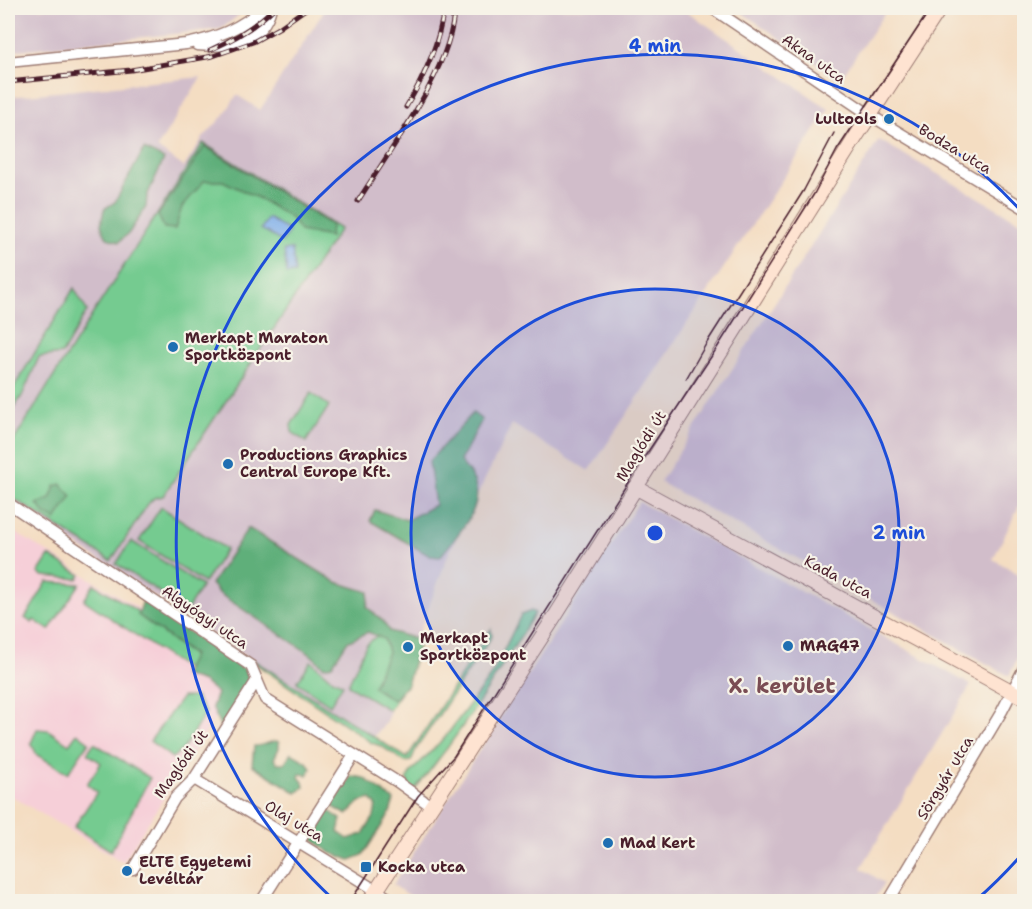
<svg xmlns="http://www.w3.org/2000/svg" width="1032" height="909" viewBox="0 0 1032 909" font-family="'Shantell Sans',sans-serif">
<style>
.built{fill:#f6cfd8}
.industrial{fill:#d1bdca}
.green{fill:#74cb90;stroke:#5f755e;stroke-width:1.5}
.forest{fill:#5faf7a;stroke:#546752;stroke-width:1.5}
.water{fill:#7fafea;stroke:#64678a;stroke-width:1.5}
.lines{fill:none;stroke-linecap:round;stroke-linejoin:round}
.street-casing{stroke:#9f7e76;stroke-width:13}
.secondary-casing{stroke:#9f7e76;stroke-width:16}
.street{stroke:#fff;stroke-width:10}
.secondary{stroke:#fee3d1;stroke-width:14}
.tram{stroke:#4a1f2b;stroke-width:1.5}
.rail-casing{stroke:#4a1f2b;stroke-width:5}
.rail{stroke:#f7f3e8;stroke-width:3;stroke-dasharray:9;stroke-linecap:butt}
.ring{fill:none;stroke:#1d4ed8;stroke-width:3}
.poi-dot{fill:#1f6fb2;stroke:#f7f3e8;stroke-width:2}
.labels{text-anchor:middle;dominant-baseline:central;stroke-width:4.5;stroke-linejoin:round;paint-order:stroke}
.street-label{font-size:15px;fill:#4a1f2b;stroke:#f7f3e8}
.poi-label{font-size:15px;font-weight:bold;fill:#4a1f2b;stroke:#f7f3e8;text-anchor:start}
.district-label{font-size:21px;font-weight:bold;fill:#7a4c53;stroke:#f7f3e8}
.centre{fill:#1d4ed8;stroke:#f7f3e8;stroke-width:3}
.ring-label{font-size:18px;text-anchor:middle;font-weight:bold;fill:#1d4ed8;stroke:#f7f3e8;stroke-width:4.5;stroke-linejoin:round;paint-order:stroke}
</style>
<rect width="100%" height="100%" fill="#f7f3e8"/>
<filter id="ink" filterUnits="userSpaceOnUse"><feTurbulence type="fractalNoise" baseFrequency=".0167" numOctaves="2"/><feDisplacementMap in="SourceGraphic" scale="12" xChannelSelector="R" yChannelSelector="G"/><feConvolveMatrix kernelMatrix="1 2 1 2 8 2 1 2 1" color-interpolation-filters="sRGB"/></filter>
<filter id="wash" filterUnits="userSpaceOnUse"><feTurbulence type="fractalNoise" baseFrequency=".008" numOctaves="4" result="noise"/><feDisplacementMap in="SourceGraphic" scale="24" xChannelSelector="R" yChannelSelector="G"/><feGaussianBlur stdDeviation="1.35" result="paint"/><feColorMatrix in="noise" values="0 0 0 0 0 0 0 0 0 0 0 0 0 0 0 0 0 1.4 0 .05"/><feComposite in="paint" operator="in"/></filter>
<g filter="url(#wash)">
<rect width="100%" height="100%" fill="#f4ddc2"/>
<path class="built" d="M 8,528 L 244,673 L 123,862 L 8,794 L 8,761 L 10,757 L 8,755 Z"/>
<path class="industrial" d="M 8,8 L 248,8 L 221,29 L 8,51 Z
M 326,8 L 682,8 L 829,109 L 589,471 L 512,424 L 448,555 L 385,724 L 371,739 L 8,500 L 8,97 L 201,77 L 157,148 L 184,167 L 202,139 L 224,115 L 237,95 L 260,110 Z
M 735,8 L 888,8 L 840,79 Z
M 879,140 L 1024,224 L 1024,496 L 993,559 L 1024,577 L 1024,644 L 1009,676 L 660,482 Z
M 639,502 L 971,685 L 861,868 L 884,883 L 873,901 L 420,902 L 393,885 Z"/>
<path class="green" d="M 203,143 L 340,229 L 163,496 L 154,498 L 148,504 L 111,561 L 8,495 L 8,450 L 94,312 Z
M 74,288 L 87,311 L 62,354 L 39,357 L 22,396 L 8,417 L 8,397 Z
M 311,393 L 329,406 L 306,442 L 292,432 L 291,425 Z
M 161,507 L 226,549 L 204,583 L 139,541 Z
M 131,541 L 202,586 L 187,610 L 116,564 Z
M 49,556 L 81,575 L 78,579 L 43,576 L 38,573 Z
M 47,582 L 80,584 L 49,630 L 34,620 L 32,623 L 25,618 Z
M 94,584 L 139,612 L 138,615 L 193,656 L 186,669 L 84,600 Z
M 531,611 L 535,613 C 497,674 461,735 414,790 L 409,788 L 407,779 L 411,772 L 446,736 L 492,674 L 521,615 Z
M 491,629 L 492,636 L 416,749 L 411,761 L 405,762 L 381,746 L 372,743 L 256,664 L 255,661 L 407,758 Z
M 382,631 L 417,642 L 401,693 L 389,710 L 348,685 L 366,645 Z
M 311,661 L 329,677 L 343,684 L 330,705 L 297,682 Z
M 182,697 L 195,697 L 206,712 L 183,749 L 172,758 L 150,741 Z
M 37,729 L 48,730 L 69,744 L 77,733 L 89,742 L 68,773 L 37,755 L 31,743 Z
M 94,743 L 150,778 L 111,851 L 74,827 L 97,792 L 87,784 L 101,763 L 87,753 Z"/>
<path class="forest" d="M 205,146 L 331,225 L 330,237 L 300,231 L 291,218 L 260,199 L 223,181 L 204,181 L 182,207 L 175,229 L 164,228 L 158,215 Z
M 144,149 L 164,159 L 147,196 L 146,207 L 129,233 L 119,242 L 107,238 L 101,225 L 104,209 L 115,202 Z
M 473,413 L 482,420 L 460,461 C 465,467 471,474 474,481 C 486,508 455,537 440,557 L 430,556 L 370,521 L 375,510 L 407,520 L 435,505 L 429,461 Z
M 61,484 L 72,496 L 56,520 L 46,515 L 37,504 L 50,499 L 55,486 Z
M 248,528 L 336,582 L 369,592 L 367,607 L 383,621 L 389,631 L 420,640 L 407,685 L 393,700 L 373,687 L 388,652 L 384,639 L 368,632 L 347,642 L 332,665 L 324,667 L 310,654 L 220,594 L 211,584 Z
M 143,601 L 247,671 L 249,686 L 221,728 L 212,707 L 217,693 L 203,682 L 183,675 L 193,655 L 138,615 Z
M 276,741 L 279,742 L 279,748 L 274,759 L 277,763 L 285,763 L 291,753 L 307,762 L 311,769 L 307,775 L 300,774 L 299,777 L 303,782 L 304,787 L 297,793 L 252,765 L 254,746 C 263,746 268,742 276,741 Z
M 351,776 L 364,778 L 394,800 L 390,813 L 363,855 L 350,860 L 331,853 L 312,839 L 315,826 L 326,809 L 341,819 L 338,832 L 348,839 L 363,834 L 374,817 L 376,805 L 371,799 L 360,802 L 347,815 L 330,805 Z"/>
<path class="water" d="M 268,218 L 289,231 L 282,242 L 261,229 Z
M 292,249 L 295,273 L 287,274 L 284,250 Z"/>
</g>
<g filter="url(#ink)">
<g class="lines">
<defs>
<path id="street" d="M 712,8 L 870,115 L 1024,208
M 197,45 C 228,48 262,43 271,8
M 8,62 L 186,44 C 216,38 240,29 263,8
M 8,503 L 251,666 L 265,699 L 396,781 L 431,806
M 194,779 L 395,902
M 133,869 L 175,798 L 194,779 L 257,680
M 261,902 L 354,755
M 888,902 L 1002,711 L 1024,668"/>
<path id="secondary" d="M 635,487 L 1024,698
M 369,902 L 554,618 L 857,135 L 940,8"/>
</defs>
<use href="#street" class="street-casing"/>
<use href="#secondary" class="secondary-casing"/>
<use href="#street" class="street"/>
<use href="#secondary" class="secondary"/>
<path class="tram" d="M 686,379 L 706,344 L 804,190 L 834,133
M 350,902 L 418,796 L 454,756 L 639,465 L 717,348 L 814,194 L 837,150 L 931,8"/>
<defs>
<path id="rail" d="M 210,50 C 233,40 256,26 274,8
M 8,82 L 131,70 L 213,56 L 253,42 L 280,27 L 307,8
M 406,107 C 425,76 439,44 444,8
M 358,201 C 389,151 454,66 454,8"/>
</defs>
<use href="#rail" class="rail-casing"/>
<use href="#rail" class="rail"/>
</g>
</g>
<circle cx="655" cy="533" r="244" fill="#1d4ed8" fill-opacity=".12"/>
<g class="ring">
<circle cx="655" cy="533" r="244"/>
<path d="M1023 853A487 487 0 0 1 975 901M335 901A487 487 0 1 1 1023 213"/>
</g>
<g class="poi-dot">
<circle cx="889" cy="119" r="6"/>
<circle cx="173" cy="347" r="6"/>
<circle cx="228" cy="464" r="6"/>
<circle cx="788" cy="646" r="6"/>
<circle cx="408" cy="647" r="6"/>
<circle cx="608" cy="843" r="6"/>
<rect x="360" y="861" width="12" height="12" rx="3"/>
<circle cx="127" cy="871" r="6"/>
</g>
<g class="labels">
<g class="street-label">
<text transform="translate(814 59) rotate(35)">Akna utca</text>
<text transform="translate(955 149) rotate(31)">Bodza utca</text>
<text transform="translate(641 446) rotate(-58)">Maglódi út</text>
<text transform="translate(838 577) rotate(28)">Kada utca</text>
<text transform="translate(205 617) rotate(34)">Algyógyi utca</text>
<text transform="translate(181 764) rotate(-54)">Maglódi út</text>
<text transform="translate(945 778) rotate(-59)">Sörgyár utca</text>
<text transform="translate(294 821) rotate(31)">Olaj utca</text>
</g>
<g class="poi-label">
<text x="877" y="119" text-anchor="end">Lultools</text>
<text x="185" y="338">Merkapt Maraton<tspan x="185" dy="17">Sportközpont</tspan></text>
<text x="240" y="455">Productions Graphics<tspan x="240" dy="17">Central Europe Kft.</tspan></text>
<text x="420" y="638">Merkapt<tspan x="420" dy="17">Sportközpont</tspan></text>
<text x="800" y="646">MAG47</text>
<text x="620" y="843">Mad Kert</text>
<text x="139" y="862">ELTE Egyetemi<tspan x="139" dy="17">Levéltár</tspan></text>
<text x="378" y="867">Kocka utca</text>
</g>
<g class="district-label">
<text x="782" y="686">X. kerület</text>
</g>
</g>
<circle cx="655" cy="533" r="9" class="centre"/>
<g class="ring-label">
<text x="655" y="52">4 min</text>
<text x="899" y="539">2 min</text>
</g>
<rect width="1032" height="909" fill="none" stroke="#f7f3e8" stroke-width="30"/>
</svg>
